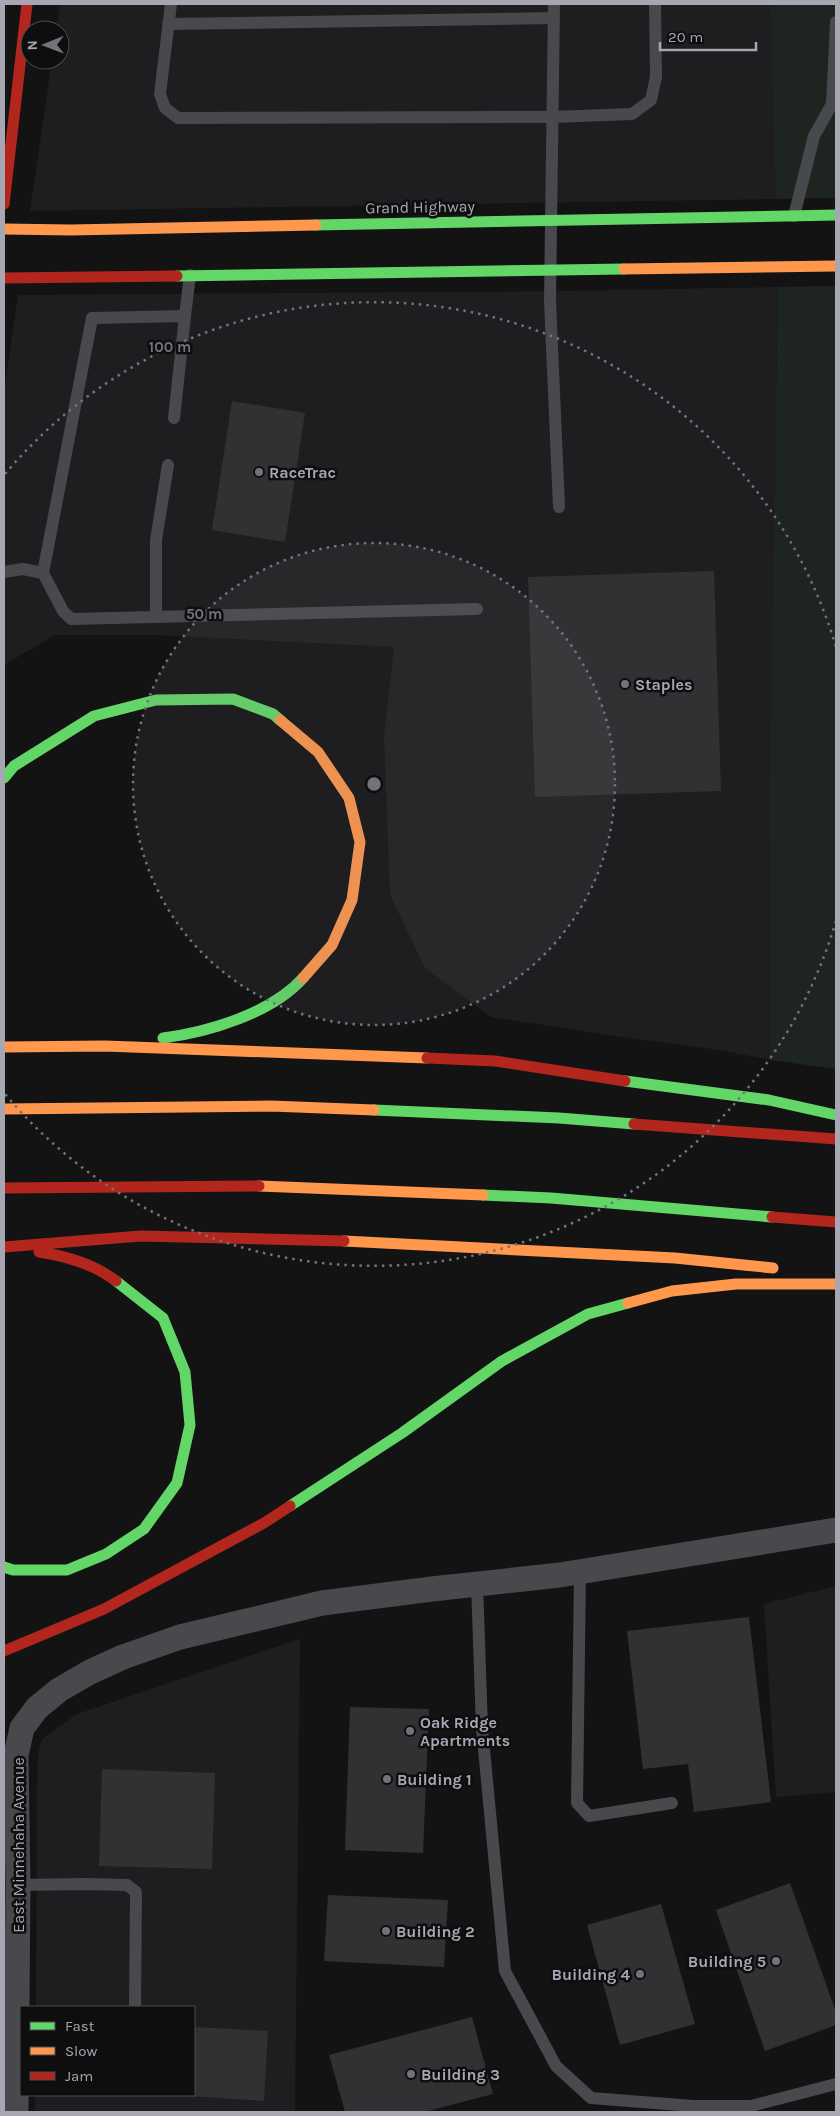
<svg xmlns="http://www.w3.org/2000/svg" width="840" height="2116" viewBox="0 0 840 2116" font-family="Karla,sans-serif">
<style>
.built{fill:#1e1d1f}
.green{fill:#1e2420}
.building{fill:#313133}
.lines{fill:none;stroke-linecap:round;stroke-linejoin:round}
.lane{stroke:#48494c;stroke-width:12}
.street{stroke:#48494c;stroke-width:25}
.fast{stroke:#63d668;stroke-width:11}
.slow{stroke:#ff974d;stroke-width:11}
.jam{stroke:#b3261e;stroke-width:11}
.ring{fill:none;stroke:#73737b;stroke-width:2.5;stroke-dasharray:2.5 5}
.poi-dot{fill:#73737b;stroke:#0e0e0f;stroke-width:2}
.labels{text-anchor:middle;dominant-baseline:central;stroke-width:5;stroke-linejoin:round;paint-order:stroke}
.street-label{font-size:16px;fill:#a6a7b3;stroke:#0e0e0f}
.poi-label{font-size:16px;font-weight:bold;fill:#a6a7b3;stroke:#0e0e0f;text-anchor:start}
.centre{fill:#73737b;stroke:#0e0e0f;stroke-width:2.5}
.ring-label{font-size:15px;text-anchor:middle;font-weight:bold;fill:#73737b;stroke:#0e0e0f;stroke-width:5;stroke-linejoin:round;paint-order:stroke}
</style>
<rect width="100%" height="100%" fill="#131314"/>
<path class="built" d="M 60,4 L 770,4 L 775,199 L 30,211 L 52,60 L 60,60 L 60,30 L 56,30 Z
M 778,287 L 769,788 L 770,1060 L 719,1050 L 621,1037 L 491,1017 L 425,968 L 390,895 L 384,735 L 394,647 L 155,635 L 55,635 L 4,665 L 4,391 L 18,295 L 562,291 Z
M 836,1586 L 836,1792 L 776,1797 L 764,1604 Z
M 300,1639 L 295,2112 L 35,2112 L 35,2095 L 194,2095 L 194,2007 L 36,2007 L 37,1779 L 38,1754 L 42,1739 L 77,1714 Z"/>
<path class="green" d="M 770,4 L 836,4 L 836,198 L 775,199 Z
M 836,286 L 836,1069 L 770,1060 L 769,788 L 778,287 Z"/>
<path class="building" d="M 232,401 L 305,413 L 285,542 L 212,530 Z
M 714,571 L 721,791 L 535,797 L 528,577 Z
M 749,1617 L 771,1802 L 694,1812 L 688,1764 L 643,1769 L 627,1631 Z
M 350,1707 L 429,1709 L 423,1853 L 345,1850 Z
M 102,1769 L 215,1773 L 212,1869 L 99,1866 Z
M 790,1883 L 836,2012 L 836,2025 L 765,2051 L 716,1910 Z
M 328,1895 L 448,1900 L 444,1967 L 324,1961 Z
M 661,1904 L 695,2024 L 620,2045 L 587,1925 Z
M 472,2017 L 493,2094 L 424,2112 L 345,2112 L 329,2055 Z
M 194,2027 L 268,2031 L 264,2101 L 189,2096 L 194,2095 Z"/>
<g class="lines">
<path class="lane" d="M 171,4 L 160,94 L 165,108 L 178,118 L 553,117 L 632,114 L 651,100 L 656,77 L 655,4
M 554,4 L 550,301 L 559,507
M 168,24 L 554,18
M 832,104 L 836,22
M 794,216 L 814,136 L 832,104 L 836,104
M 190,275 L 185,316 L 92,318 L 43,573 L 63,611 L 71,619 L 477,609
M 174,418 L 185,316
M 4,572 L 23,569 L 43,573
M 156,617 L 156,540 L 168,465
M 580,1571 L 577,1803 L 589,1816 L 672,1803
M 477,1584 L 482,1728 L 505,1971 L 556,2066 L 591,2098 L 693,2106 L 751,2106 L 836,2084
M 18,1885 L 85,1884 L 127,1885 L 136,1892 L 135,2007"/>
<path class="street" d="M 16,2112 L 18,1885 L 16,1755 L 22,1728 L 37,1708 L 59,1690 L 90,1672 L 123,1657 L 180,1637 L 322,1603 L 432,1589 L 560,1575 L 836,1530"/>
<path class="fast" d="M 316,225 L 836,215
M 177,276 L 624,269
M 4,778 L 14,766 L 94,716 L 156,700 L 233,699 L 273,714 L 280,720
M 163,1038 C 209,1032 272,1013 303,978
M 625,1081 L 769,1100 L 836,1115
M 374,1110 L 559,1118 L 634,1124
M 483,1195 L 551,1198 L 772,1217
M 290,1506 L 402,1433 L 502,1361 L 588,1314 L 628,1303
M 4,1567 L 13,1570 L 67,1570 L 106,1554 L 144,1529 L 177,1483 L 190,1425 L 185,1372 L 163,1318 L 116,1281"/>
<path class="slow" d="M 4,229 L 71,230 L 316,225
M 624,269 L 836,266
M 280,720 L 318,752 L 349,798 L 360,842 L 352,900 L 332,945 L 303,978
M 4,1047 L 105,1046 L 427,1058
M 4,1109 L 271,1106 L 374,1110
M 259,1186 L 483,1195
M 344,1241 L 675,1258 L 773,1268
M 628,1303 L 672,1291 L 736,1284 L 836,1284"/>
<path class="jam" d="M 4,204 L 27,4
M 4,278 L 177,276
M 427,1058 L 495,1061 L 625,1081
M 634,1124 L 836,1139
M 4,1188 L 259,1186
M 772,1217 L 836,1222
M 4,1247 L 141,1236 L 344,1241
M 39,1252 C 66,1256 94,1264 116,1281
M 4,1651 L 104,1609 L 264,1523 L 290,1506"/>
</g>
<circle cx="374" cy="784" r="241" fill="#73737b" fill-opacity=".12"/>
<g class="ring">
<circle cx="374" cy="784" r="241"/>
<path d="M836 921A482 482 0 0 1 5 1094M5 474A482 482 0 0 1 836 647"/>
</g>
<g class="poi-dot">
<circle cx="259" cy="472" r="5"/>
<circle cx="625" cy="684" r="5"/>
<circle cx="410" cy="1731" r="5"/>
<circle cx="387" cy="1779" r="5"/>
<circle cx="386" cy="1931" r="5"/>
<circle cx="776" cy="1961" r="5"/>
<circle cx="640" cy="1974" r="5"/>
<circle cx="411" cy="2074" r="5"/>
</g>
<g class="labels">
<g class="street-label">
<text transform="translate(420 207) rotate(-1)">Grand Highway</text>
<text transform="translate(18 1845) rotate(-90)">East Minnehaha Avenue</text>
</g>
<g class="poi-label">
<text x="269" y="472">RaceTrac</text>
<text x="635" y="684">Staples</text>
<text x="420" y="1722">Oak Ridge<tspan x="420" dy="18">Apartments</tspan></text>
<text x="397" y="1779">Building 1</text>
<text x="396" y="1931">Building 2</text>
<text x="766" y="1961" text-anchor="end">Building 5</text>
<text x="630" y="1974" text-anchor="end">Building 4</text>
<text x="421" y="2074">Building 3</text>
</g>
</g>
<circle cx="374" cy="784" r="8" class="centre"/>
<g class="ring-label">
<text x="170" y="352">100 m</text>
<text x="204" y="619">50 m</text>
</g>
<rect width="840" height="2116" fill="none" stroke="#a6a7b3" stroke-width="10"/>
<rect x="20" y="2006" width="175" height="90" fill="#0e0e0f" stroke="#4b4b51"/>
<rect x="30" y="2022" width="25" height="8" fill="#63d668" stroke="#4b4b51"/>
<text x="65" y="2031" font-size="15" fill="#a6a7b3">Fast</text>
<rect x="30" y="2047" width="25" height="8" fill="#ff974d" stroke="#4b4b51"/>
<text x="65" y="2056" font-size="15" fill="#a6a7b3">Slow</text>
<rect x="30" y="2072" width="25" height="8" fill="#b3261e" stroke="#4b4b51"/>
<text x="65" y="2081" font-size="15" fill="#a6a7b3">Jam</text>
<g transform="translate(45 45) rotate(269)"><circle r="24" fill="#0e0e0f" stroke="#4b4b51"/>
<path d="M0-4L9 19L0 12L-9 19Z" fill="#73737b"/>
<text y="-8" font-size="14" font-weight="bold" text-anchor="middle" fill="#a6a7b3">N</text>
</g>
<path d="M660 42v8h96v-8" fill="none" stroke="#a6a7b3" stroke-width="2.5"/>
<text x="668" y="42" font-size="15" fill="#a6a7b3" stroke="#0e0e0f" stroke-width="4" paint-order="stroke">20 m</text>
</svg>
